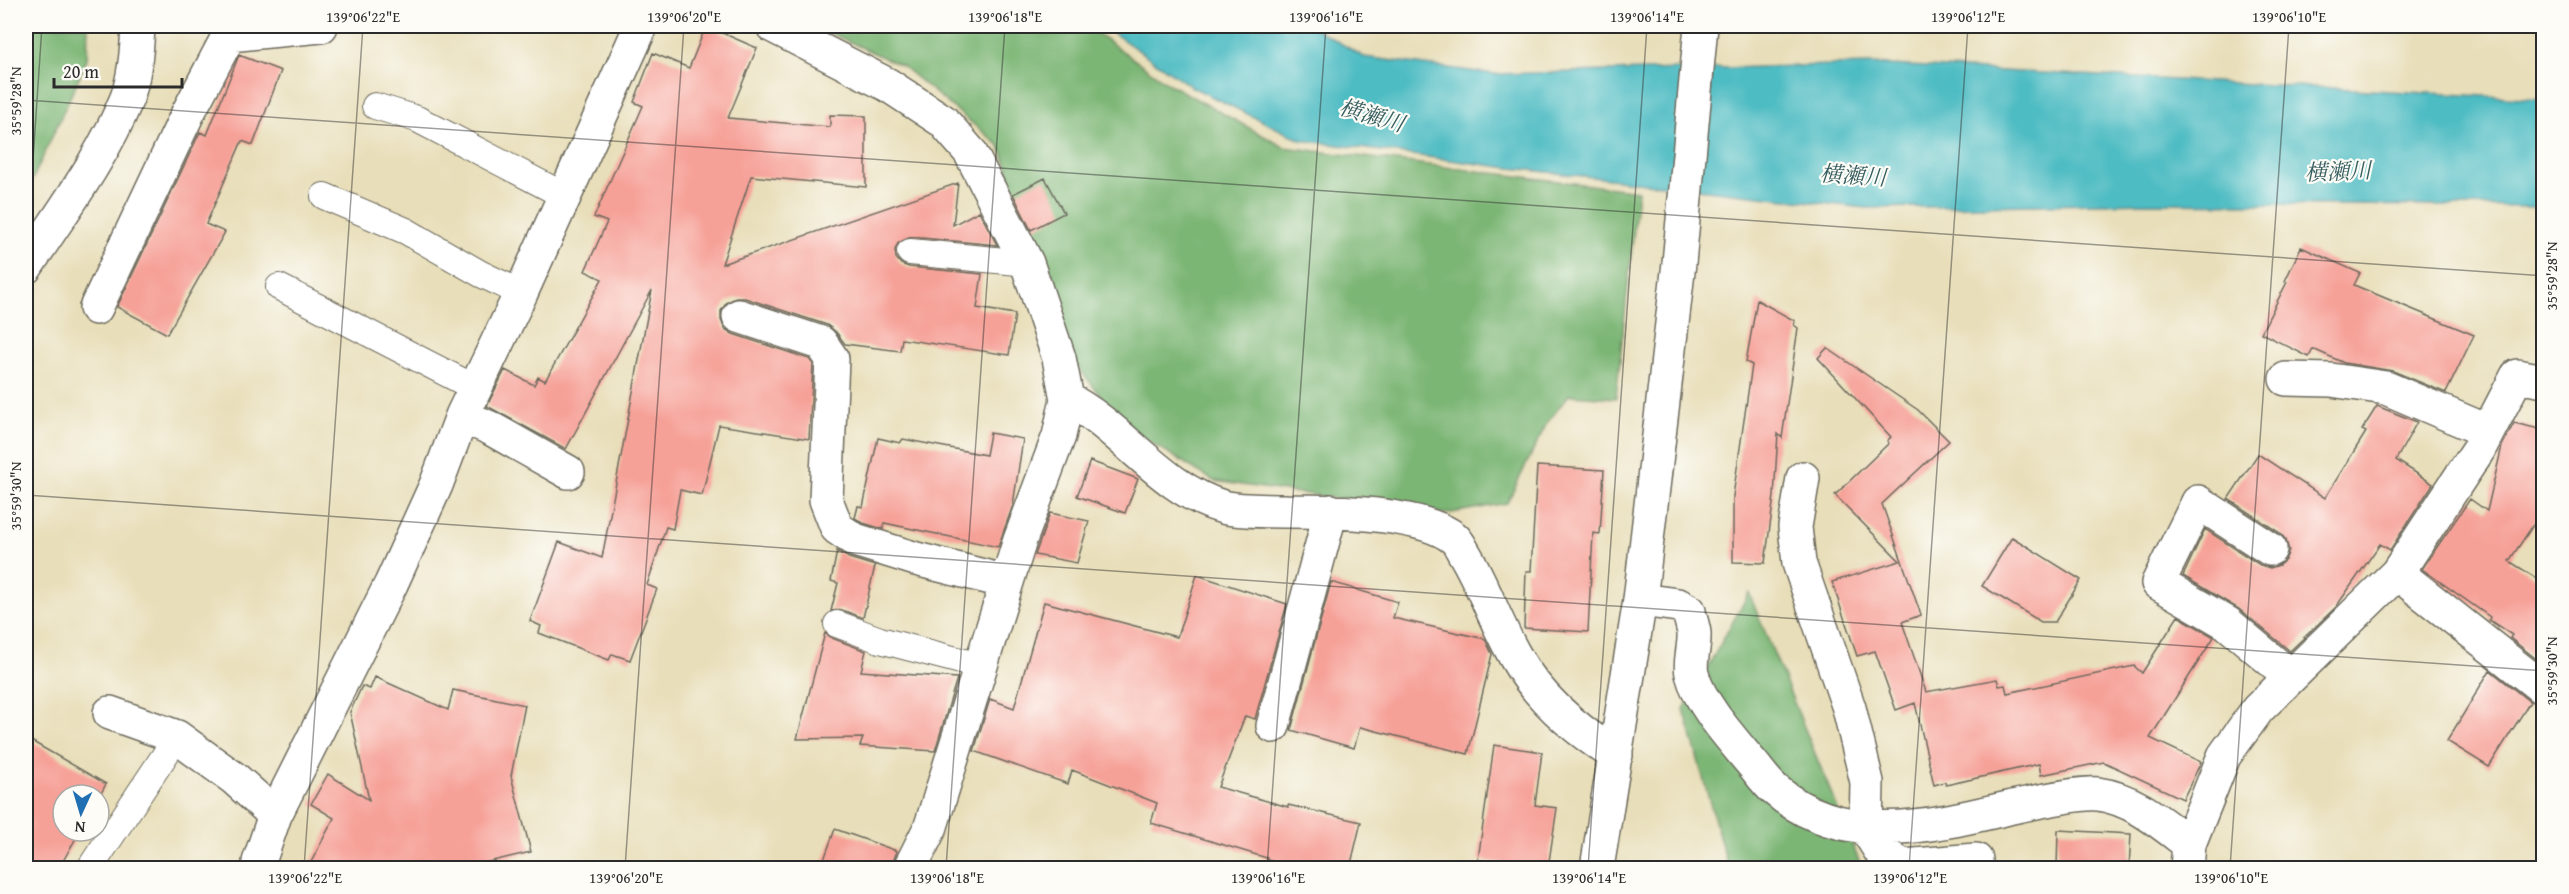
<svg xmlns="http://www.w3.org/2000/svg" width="2569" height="894" viewBox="0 0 2569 894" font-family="'Gentium Book Plus','Noto Serif JP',serif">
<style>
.forest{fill:#7bb674;stroke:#537050;stroke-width:1.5}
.water{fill:#4ebcc3;stroke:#3c7477;stroke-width:1.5}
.building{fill:#f6a198}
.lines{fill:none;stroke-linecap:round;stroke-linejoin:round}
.service-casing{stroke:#6d6a5d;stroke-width:28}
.minor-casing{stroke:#6d6a5d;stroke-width:36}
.tertiary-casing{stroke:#6d6a5d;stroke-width:36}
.service{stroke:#fff;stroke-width:26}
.minor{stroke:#fff;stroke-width:33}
.tertiary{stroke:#fff;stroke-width:33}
.ticks{fill:none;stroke:#2b2b2b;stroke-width:1.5;stroke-opacity:0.45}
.labels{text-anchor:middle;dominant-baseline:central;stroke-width:4.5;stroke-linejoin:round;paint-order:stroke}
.water-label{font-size:22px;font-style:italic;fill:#375e60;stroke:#fdfcf7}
.neatline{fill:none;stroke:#2b2b2b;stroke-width:2}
.ticks-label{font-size:15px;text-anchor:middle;fill:#2b2b2b}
</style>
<rect width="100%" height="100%" fill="#fdfcf7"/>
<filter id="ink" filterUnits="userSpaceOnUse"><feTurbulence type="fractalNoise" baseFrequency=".0167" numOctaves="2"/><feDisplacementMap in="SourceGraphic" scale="12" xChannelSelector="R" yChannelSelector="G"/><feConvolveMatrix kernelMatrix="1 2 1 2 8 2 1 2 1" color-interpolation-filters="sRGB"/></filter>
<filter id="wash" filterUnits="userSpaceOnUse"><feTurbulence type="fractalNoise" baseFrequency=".008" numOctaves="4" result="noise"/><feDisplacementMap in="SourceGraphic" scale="24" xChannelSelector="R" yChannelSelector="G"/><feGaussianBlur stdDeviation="1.35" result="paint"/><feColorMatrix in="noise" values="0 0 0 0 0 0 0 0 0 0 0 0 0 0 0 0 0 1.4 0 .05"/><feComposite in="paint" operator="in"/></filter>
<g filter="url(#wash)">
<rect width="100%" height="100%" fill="#e8deb9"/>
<path class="forest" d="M 26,26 L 88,26 L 87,60 L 26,194 Z
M 815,26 L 1087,26 L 1169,84 L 1284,147 L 1638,191 L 1616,398 L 1569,395 L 1547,423 L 1507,503 L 1446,514 L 1214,481 L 1127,428 L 1072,360 L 1000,146 L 902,66 Z
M 1749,593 L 1862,868 L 1728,868 L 1684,709 Z"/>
<path class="water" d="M 1103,26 L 1311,26 L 1364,57 L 1494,74 L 1869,64 L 2543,99 L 2543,207 L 2152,203 L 1866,208 L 1502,167 L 1301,140 L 1192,87 Z"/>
<g id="blocks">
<path class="building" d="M 706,26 L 757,48 L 728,118 L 830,127 L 830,115 L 866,116 L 866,187 L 751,176 L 722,264 L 958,183 L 953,225 L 979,211 L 997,245 L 911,237 L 898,243 L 895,250 L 896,258 L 901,264 L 909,267 L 982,274 L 977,308 L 1015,314 L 1009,355 L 902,339 L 900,351 L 845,344 L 836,332 L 827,325 L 745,298 L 736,298 L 727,302 L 721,311 L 721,320 L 725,329 L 733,334 L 809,359 L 813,364 L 809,439 L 719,425 L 702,495 L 680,490 L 673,529 L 666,527 L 647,585 L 657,589 L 630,660 L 612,654 L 609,660 L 539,633 L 541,626 L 530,621 L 559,542 L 602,558 L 652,290 L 566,449 L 487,406 L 505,370 L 534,385 L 538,377 L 545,381 L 602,279 L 585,271 L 607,222 L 594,217 L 643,106 L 634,102 L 653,53 L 689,68 Z
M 239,55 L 281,71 L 253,145 L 242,141 L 206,224 L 225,232 L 167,334 L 117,307 L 200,132 L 207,135 Z
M 1045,178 L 1064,213 L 1031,230 L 1013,194 Z
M 2301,247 L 2360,273 L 2354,285 L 2474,335 L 2446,393 L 2393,371 L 2344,363 L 2313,349 L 2309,357 L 2261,333 L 2287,282 L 2285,281 Z
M 1757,300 L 1795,321 L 1794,325 L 1798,328 L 1782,438 L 1778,434 L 1774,496 L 1765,563 L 1733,562 L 1733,496 L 1752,365 L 1746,362 Z
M 1827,348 L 1918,410 L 1949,441 L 1882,504 L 1921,615 L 1902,622 L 1926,692 L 1997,679 L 1999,686 L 2005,685 L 2007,693 L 2134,666 L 2142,673 L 2178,616 L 2214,637 L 2150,738 L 2201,762 L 2183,799 L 2104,762 L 2041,775 L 2039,764 L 1946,785 L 1945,782 L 1934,785 L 1915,703 L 1896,710 L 1875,651 L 1857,656 L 1832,582 L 1900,561 L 1835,495 L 1889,443 L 1887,441 L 1891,437 L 1818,358 Z
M 2377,406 L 2417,422 L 2396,460 L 2433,484 L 2390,550 L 2380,544 L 2336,607 L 2290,651 L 2239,609 L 2183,576 L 2205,529 L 2260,565 L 2270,568 L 2279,565 L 2285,560 L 2289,551 L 2286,540 L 2280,533 L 2228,499 L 2258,454 L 2325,498 L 2366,432 L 2362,430 Z
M 2514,423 L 2544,430 L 2544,509 L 2509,561 L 2544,583 L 2544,665 L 2510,638 L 2512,635 L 2489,620 L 2490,617 L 2422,569 L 2470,499 L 2487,511 L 2502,446 Z
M 990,433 L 1023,439 L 1013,505 L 998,547 L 884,523 L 883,529 L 863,523 L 855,518 L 858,506 L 863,507 L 878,438 L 900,443 L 903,439 L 986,455 Z
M 1090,461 L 1138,479 L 1125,513 L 1077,496 Z
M 1537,466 L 1604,470 L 1600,534 L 1593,533 L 1588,632 L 1524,628 L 1526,571 L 1531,571 Z
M 1050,513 L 1089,521 L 1077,563 L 1035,555 Z
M 2012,537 L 2081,580 L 2055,622 L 2041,622 L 1982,586 Z
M 837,551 L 849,558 L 875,566 L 863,618 L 842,610 L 831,611 L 838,583 L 831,581 Z
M 1197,575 L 1287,604 L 1255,719 L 1245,716 L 1218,787 L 1288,807 L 1288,805 L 1361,822 L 1350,868 L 1301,868 L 1267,860 L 1267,858 L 1151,823 L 1157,803 L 1072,770 L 1068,784 L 974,751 L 990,699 L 1014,708 L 1044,602 L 1177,637 Z
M 1331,582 L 1398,602 L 1393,618 L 1485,639 L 1492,654 L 1468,754 L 1360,727 L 1354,748 L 1291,730 Z
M 825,633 L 832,638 L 866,651 L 861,671 L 957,678 L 935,751 L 860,746 L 863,738 L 797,739 Z
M 2490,670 L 2530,702 L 2489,767 L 2447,741 Z
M 375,677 L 448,710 L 453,690 L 525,705 L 511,776 L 531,852 L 463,868 L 308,868 L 334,818 L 311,804 L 328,774 L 369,800 L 350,712 L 362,686 L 370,689 Z
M 26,738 L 106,784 L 99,797 L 99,795 L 63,795 L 63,831 L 80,831 L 59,868 L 26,868 Z
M 1494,745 L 1542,752 L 1535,805 L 1557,808 L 1548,868 L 1478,860 Z
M 835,829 L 897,851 L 891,868 L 821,868 Z
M 2058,830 L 2131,834 L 2129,868 L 2057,868 Z"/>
</g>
</g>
<g filter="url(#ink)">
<use href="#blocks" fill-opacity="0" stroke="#6d6a5d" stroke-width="1.5"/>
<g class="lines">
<defs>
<path id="service" d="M 375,106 L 417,119 L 565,196
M 324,196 L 406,231 L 481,274 L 521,293
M 910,252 L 1027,263
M 279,287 L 475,388
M 837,624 L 880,640 L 980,666
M 90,868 L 177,737"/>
<path id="minor" d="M 773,26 L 888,85 L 943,121 L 970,152 L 1027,263 L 1059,358 L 1067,399 L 1059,436 L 1020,540 L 931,826 L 910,868
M 26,267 C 61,213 103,158 127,98 C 135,76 137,49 138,26
M 96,308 L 188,113 L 229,35 L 321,26
M 739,316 L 821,343 L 832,359 L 826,500 L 837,528 L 855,540 L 916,559 L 1007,582
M 2286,379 L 2331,380 L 2386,388 L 2487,431
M 1067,399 C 1121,426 1161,489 1223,507 C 1242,512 1266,510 1286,511 C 1328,511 1421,512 1454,538 C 1458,541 1461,548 1464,553 C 1484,586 1496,624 1516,658 C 1540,700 1576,730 1616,755
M 462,416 L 490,428 L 568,472
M 1803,478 L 1795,527 L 1799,563 L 1849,708 L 1867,782 L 1866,828 L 1881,852 L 1903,866 L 1976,860
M 2270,549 L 2198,502 L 2158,583 L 2227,623 L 2290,676
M 2397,573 L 2544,689
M 1640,600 L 1678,605 L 1689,611 C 1690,618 1693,626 1694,633 C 1695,647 1689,662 1692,674 C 1700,704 1731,738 1750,761 C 1758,770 1765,781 1774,789 C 1844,850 1935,825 2017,806 C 2036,802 2080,792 2098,794 C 2134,799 2161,823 2189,844 L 2187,868
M 110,713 L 177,737 L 235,779 L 275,815
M 1273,726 L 1331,511
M 2189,844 L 2224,756 L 2258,709 L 2397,573 L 2479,449 L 2517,376 L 2544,381
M 259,868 L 259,862 L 275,815 L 391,584 L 436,485 L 462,416 L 521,293 L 641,26"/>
<path id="tertiary" d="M 1597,868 L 1640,600 L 1679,263 L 1701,26"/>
</defs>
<use href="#service" class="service-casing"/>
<use href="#minor" class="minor-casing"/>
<use href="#tertiary" class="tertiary-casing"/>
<use href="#service" class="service"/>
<use href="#minor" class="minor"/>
<use href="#tertiary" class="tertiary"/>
</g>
</g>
<path class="ticks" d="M 26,100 L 2544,276M 26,264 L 42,26M 26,495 L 2544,671M 304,868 L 363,26M 625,868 L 684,26M 946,868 L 1005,26M 1267,868 L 1326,26M 1588,868 L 1647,26M 1909,868 L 1968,26M 2230,868 L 2289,26"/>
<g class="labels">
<g class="water-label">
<text transform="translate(1372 115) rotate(16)">横瀬川</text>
<text transform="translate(2338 171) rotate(-2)">横瀬川</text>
<text transform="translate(1853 175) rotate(4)">横瀬川</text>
</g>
</g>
<rect width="2569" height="894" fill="none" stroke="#fdfcf7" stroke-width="66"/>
<g transform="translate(81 813) rotate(184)"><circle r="28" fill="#fdfcf7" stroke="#a9a8a5" stroke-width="1.5"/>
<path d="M0-4.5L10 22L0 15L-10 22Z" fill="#1f6fb2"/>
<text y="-9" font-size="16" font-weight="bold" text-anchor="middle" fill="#2b2b2b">N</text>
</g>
<path d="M54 78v9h128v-9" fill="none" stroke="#2b2b2b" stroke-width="3"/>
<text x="63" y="78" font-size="18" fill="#2b2b2b" stroke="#fdfcf7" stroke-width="4.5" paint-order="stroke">20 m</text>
<rect x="33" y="33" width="2503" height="828" class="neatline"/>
<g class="ticks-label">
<text x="363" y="22">139°06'22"E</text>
<text x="684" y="22">139°06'20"E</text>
<text x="1005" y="22">139°06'18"E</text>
<text x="1326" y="22">139°06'16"E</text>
<text x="1647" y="22">139°06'14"E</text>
<text x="1968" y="22">139°06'12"E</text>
<text x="2289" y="22">139°06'10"E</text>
<text transform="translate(16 101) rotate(-90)" y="5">35°59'28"N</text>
<text transform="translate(2552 276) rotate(-90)" y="5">35°59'28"N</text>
<text transform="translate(16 496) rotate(-90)" y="5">35°59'30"N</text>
<text transform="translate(2552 671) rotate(-90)" y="5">35°59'30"N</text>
<text x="305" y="883">139°06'22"E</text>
<text x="626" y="883">139°06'20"E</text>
<text x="947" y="883">139°06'18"E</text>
<text x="1268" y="883">139°06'16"E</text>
<text x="1589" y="883">139°06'14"E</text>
<text x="1910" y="883">139°06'12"E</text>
<text x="2231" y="883">139°06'10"E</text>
</g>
</svg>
